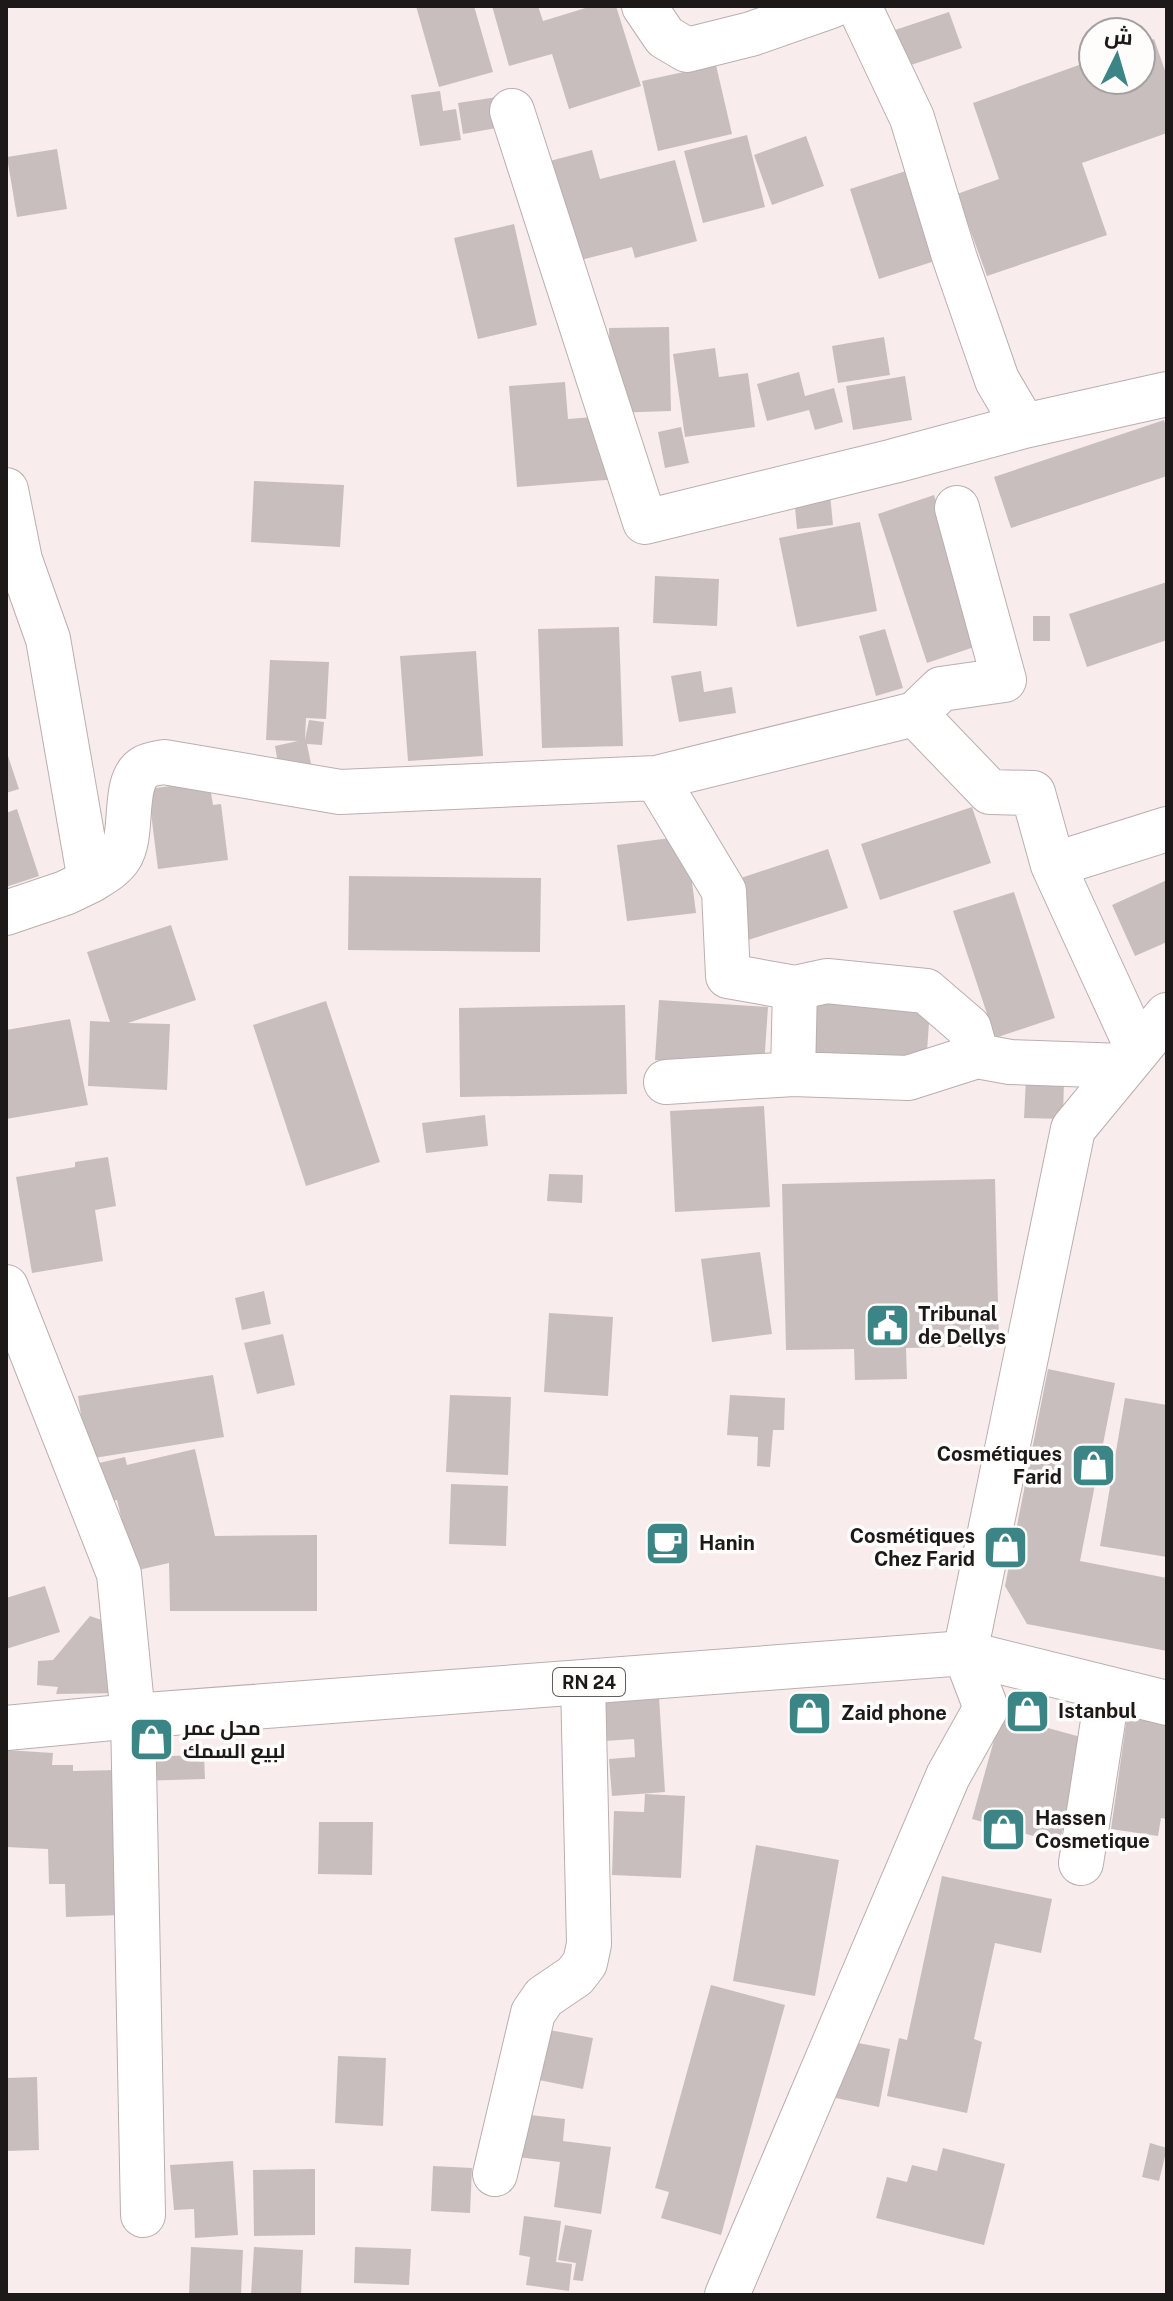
<svg xmlns="http://www.w3.org/2000/svg" width="1173" height="2301" viewBox="0 0 1173 2301" font-family="'Public Sans',Cairo,sans-serif">
<style>
.building{fill:#c9bebe}
.lines{fill:none;stroke-linecap:round;stroke-linejoin:round}
.minor-casing{stroke:#baafaf;stroke-width:46}
.major-casing{stroke:#baafaf;stroke-width:46}
.minor{stroke:#fff;stroke-width:44}
.major{stroke:#fff;stroke-width:44}
.labels{text-anchor:middle;dominant-baseline:central;stroke-width:7;stroke-linejoin:round;paint-order:stroke}
.shield{fill:#fffcfc;stroke:#625d5d;stroke-width:2}
.shield-label{font-size:18px;font-weight:bold;fill:#1e1919}
.poi-label{font-size:20px;font-weight:bold;fill:#1e1919;stroke:#fffcfc;text-anchor:start}
</style>
<rect width="100%" height="100%" fill="#f9ecec"/>
<path class="building" d="M 416,6 L 474,6 L 493,72 L 439,87 Z
M 492,6 L 538,6 L 543,21 L 592,6 L 616,6 L 641,86 L 569,109 L 552,54 L 509,66 Z
M 949,12 L 962,48 L 905,67 L 892,31 Z
M 1154,39 L 1167,76 L 1167,133 L 1082,163 L 1107,235 L 987,276 L 957,194 L 999,179 L 973,103 L 1093,60 L 1093,80 L 1141,80 L 1141,43 Z
M 716,65 L 732,134 L 658,151 L 642,81 Z
M 440,91 L 443,111 L 456,109 L 461,140 L 420,146 L 411,95 Z
M 497,97 L 502,127 L 463,134 L 458,103 Z
M 747,135 L 765,207 L 703,223 L 684,151 Z
M 806,136 L 824,186 L 772,205 L 754,155 Z
M 57,149 L 67,209 L 17,217 L 7,157 Z
M 592,150 L 600,179 L 675,160 L 697,241 L 635,258 L 632,247 L 569,263 L 542,163 Z
M 909,170 L 938,260 L 879,279 L 850,189 Z
M 514,224 L 537,325 L 478,339 L 454,238 Z
M 669,327 L 671,411 L 611,413 L 609,328 Z
M 884,337 L 890,375 L 838,383 L 832,346 Z
M 715,348 L 719,377 L 748,373 L 755,427 L 685,437 L 673,354 Z
M 799,372 L 805,396 L 834,388 L 843,422 L 815,430 L 809,410 L 767,421 L 757,384 Z
M 905,376 L 912,420 L 853,430 L 846,386 Z
M 565,382 L 568,419 L 593,417 L 618,479 L 517,487 L 509,386 Z
M 1164,420 L 1167,430 L 1167,476 L 1011,528 L 994,477 Z
M 681,427 L 689,463 L 665,468 L 658,432 Z
M 254,481 L 344,485 L 340,547 L 251,542 Z
M 830,494 L 833,525 L 797,529 L 794,497 Z
M 934,495 L 983,644 L 927,663 L 878,514 Z
M 860,522 L 877,611 L 797,627 L 779,538 Z
M 655,576 L 719,579 L 717,626 L 653,623 Z
M 1167,582 L 1167,640 L 1087,667 L 1069,614 Z
M 1033,616 L 1050,616 L 1050,641 L 1033,641 Z
M 619,627 L 623,746 L 542,748 L 538,629 Z
M 885,629 L 903,688 L 876,696 L 859,636 Z
M 476,651 L 483,756 L 408,761 L 400,656 Z
M 270,660 L 329,662 L 326,719 L 306,718 L 305,740 L 309,720 L 324,722 L 322,745 L 307,744 L 311,764 L 279,769 L 275,746 L 298,741 L 266,740 Z
M 701,671 L 704,692 L 732,687 L 736,713 L 679,722 L 671,676 Z
M 6,750 L 19,789 L 6,793 Z
M 209,781 L 213,805 L 221,804 L 228,860 L 158,869 L 148,789 Z
M 972,807 L 991,863 L 880,900 L 861,844 Z
M 17,809 L 39,876 L 6,887 L 6,813 Z
M 686,836 L 696,913 L 627,921 L 617,845 Z
M 828,849 L 848,908 L 748,940 L 729,882 Z
M 349,876 L 541,878 L 540,952 L 348,950 Z
M 1167,880 L 1167,942 L 1135,956 L 1112,905 Z
M 1014,892 L 1055,1018 L 995,1038 L 953,911 Z
M 171,925 L 196,1000 L 128,1023 L 170,1024 L 167,1090 L 88,1086 L 90,1021 L 110,1022 L 87,952 Z
M 659,1000 L 768,1007 L 764,1066 L 655,1060 Z
M 809,1000 L 930,1008 L 926,1066 L 806,1058 Z
M 326,1001 L 380,1162 L 306,1186 L 253,1025 Z
M 625,1005 L 627,1094 L 460,1097 L 459,1008 Z
M 70,1019 L 88,1105 L 6,1119 L 6,1030 Z
M 1026,1078 L 1064,1079 L 1063,1119 L 1024,1118 Z
M 764,1106 L 770,1207 L 675,1212 L 670,1111 Z
M 485,1115 L 488,1146 L 426,1153 L 422,1123 Z
M 108,1157 L 116,1206 L 95,1210 L 103,1261 L 32,1273 L 16,1177 L 75,1167 L 75,1162 Z
M 549,1174 L 583,1175 L 582,1203 L 547,1201 Z
M 995,1179 L 999,1346 L 906,1348 L 907,1379 L 855,1380 L 854,1349 L 786,1350 L 782,1184 Z
M 760,1252 L 772,1334 L 712,1342 L 701,1259 Z
M 264,1291 L 271,1324 L 242,1330 L 235,1298 Z
M 549,1313 L 613,1317 L 608,1396 L 544,1392 Z
M 283,1334 L 295,1385 L 257,1394 L 244,1343 Z
M 1048,1369 L 1115,1383 L 1080,1561 L 1167,1578 L 1167,1651 L 1027,1624 L 1005,1586 Z
M 213,1375 L 224,1437 L 88,1459 L 78,1396 Z
M 450,1395 L 511,1397 L 508,1475 L 446,1472 Z
M 730,1395 L 785,1398 L 784,1430 L 773,1430 L 770,1467 L 757,1466 L 758,1437 L 727,1435 Z
M 1125,1398 L 1167,1405 L 1167,1557 L 1100,1546 Z
M 195,1449 L 215,1536 L 317,1535 L 317,1611 L 170,1611 L 169,1563 L 134,1571 L 117,1500 L 108,1502 L 99,1463 L 125,1457 L 127,1465 Z
M 451,1484 L 508,1486 L 506,1546 L 449,1544 Z
M 45,1586 L 60,1632 L 6,1649 L 6,1598 Z
M 90,1616 L 116,1625 L 122,1693 L 56,1694 L 58,1687 L 37,1685 L 38,1661 L 53,1660 Z
M 658,1681 L 665,1792 L 612,1796 L 609,1759 L 635,1757 L 634,1739 L 605,1741 L 602,1685 Z
M 1001,1715 L 1088,1739 L 1059,1843 L 972,1819 Z
M 1127,1717 L 1167,1722 L 1167,1819 L 1161,1818 L 1158,1836 L 1111,1829 Z
M 6,1750 L 53,1753 L 52,1765 L 73,1765 L 73,1771 L 116,1770 L 122,1915 L 66,1917 L 65,1884 L 49,1884 L 48,1849 L 6,1847 Z
M 204,1755 L 205,1779 L 137,1781 L 136,1757 Z
M 645,1794 L 685,1796 L 681,1878 L 612,1875 L 614,1811 L 644,1812 Z
M 319,1822 L 373,1822 L 372,1875 L 318,1874 Z
M 756,1845 L 839,1860 L 815,1996 L 733,1981 Z
M 942,1876 L 1052,1899 L 1041,1953 L 995,1943 L 974,2039 L 982,2042 L 967,2113 L 887,2096 L 899,2038 L 907,2040 Z
M 711,1985 L 785,2005 L 721,2235 L 661,2218 L 669,2192 L 655,2188 Z
M 544,2029 L 593,2038 L 583,2089 L 534,2079 Z
M 842,2040 L 890,2049 L 879,2107 L 831,2097 Z
M 338,2056 L 386,2058 L 383,2126 L 335,2123 Z
M 37,2077 L 39,2150 L 6,2151 L 6,2078 Z
M 522,2114 L 565,2119 L 563,2141 L 611,2147 L 601,2214 L 554,2207 L 560,2162 L 517,2157 Z
M 1150,2143 L 1167,2148 L 1159,2181 L 1142,2177 Z
M 943,2148 L 1005,2164 L 984,2245 L 876,2218 L 887,2177 L 907,2182 L 912,2165 L 937,2171 Z
M 233,2161 L 238,2235 L 195,2238 L 194,2209 L 174,2210 L 170,2165 Z
M 433,2166 L 472,2168 L 470,2213 L 431,2211 Z
M 315,2169 L 315,2235 L 254,2236 L 253,2170 Z
M 524,2216 L 561,2221 L 556,2262 L 572,2264 L 569,2291 L 526,2285 L 530,2257 L 519,2255 Z
M 565,2225 L 592,2230 L 583,2281 L 573,2280 L 576,2263 L 558,2260 Z
M 191,2247 L 243,2250 L 241,2295 L 189,2295 Z
M 254,2247 L 303,2250 L 301,2295 L 251,2295 Z
M 355,2247 L 411,2249 L 409,2285 L 354,2283 Z"/>
<g class="lines">
<defs>
<path id="minor" d="M 644,6 L 665,37 L 687,50 L 751,34 L 831,6
M 859,6 L 912,118 L 954,256 L 997,380 L 1024,426 L 1167,394
M 512,111 L 645,522 L 894,461 L 1024,426
M 6,490 L 20,560 L 48,639 L 90,881 L 65,893 L 6,913
M 957,508 L 1004,680 L 941,689 L 915,714 L 990,792 L 1033,793 L 1053,865 L 1167,829
M 656,778 L 724,891 L 728,976 L 795,988 L 827,981 L 926,991 L 969,1028 L 977,1056
M 1053,865 L 1138,1050
M 90,881 C 101,874 113,868 120,857 C 135,834 121,780 145,767 C 150,764 159,763 164,762 L 340,792 L 656,778 L 915,714
M 793,1074 L 795,988
M 666,1082 L 793,1074 L 908,1078 L 977,1056 L 1010,1062 L 1124,1066
M 6,1287 L 119,1574 L 133,1716 L 143,2215
M 1081,1863 L 1108,1689
M 495,2174 L 533,2013 L 544,1997 L 575,1976 L 585,1963 L 589,1944 L 583,1683
M 727,2295 L 948,1776 L 986,1708 L 965,1653 L 1073,1129 L 1167,1015"/>
<path id="major" d="M 6,1728 L 133,1716 L 965,1653 L 1167,1703"/>
</defs>
<use href="#minor" class="minor-casing"/>
<use href="#major" class="major-casing"/>
<use href="#minor" class="minor"/>
<use href="#major" class="major"/>
</g>
<defs>
<symbol id="civic-square" viewBox="-11 -11 22 22"><rect x="-9" y="-9" width="18" height="18" rx="4" fill="#3c8587" stroke="#fffcfc"/><path d="M-.6-6.5H3V-4.5H.6V-3L4-1V1h2V6H-6V1h2V-1L-.6-3ZM-1.2 2.5V6h2.4V2.5Z" fill="#fff"/></symbol>
<symbol id="shop-square" viewBox="-11 -11 22 22"><rect x="-9" y="-9" width="18" height="18" rx="4" fill="#3c8587" stroke="#fffcfc"/><path d="M-5-2.5h2.3a2.7 3.5 0 0 1 5.4 0H5L5.5 6h-11ZM-1.5-2.5h3a1.5 2.3 0 0 0-3 0Z" fill="#fff"/></symbol>
<symbol id="cafe-square" viewBox="-11 -11 22 22"><rect x="-9" y="-9" width="18" height="18" rx="4" fill="#3c8587" stroke="#fffcfc"/><path d="M-5.5-4.5H6V0H3Q3 3.5 0 3.5H-2.5Q-5.5 3.5-5.5 0ZM3-3.2v2h1.7v-2ZM-6 4.5H4V6H-6Z" fill="#fff"/></symbol>
</defs>
<g fill-rule="evenodd">
<use href="#civic-square" x="862" y="1300" width="51" height="51"/>
<use href="#shop-square" x="1068" y="1440" width="51" height="51"/>
<use href="#cafe-square" x="642" y="1518" width="51" height="51"/>
<use href="#shop-square" x="980" y="1522" width="51" height="51"/>
<use href="#shop-square" x="1002" y="1686" width="51" height="51"/>
<use href="#shop-square" x="784" y="1688" width="51" height="51"/>
<use href="#shop-square" x="126" y="1714" width="51" height="51"/>
<use href="#shop-square" x="978" y="1804" width="51" height="51"/>
</g>
<g class="labels">
<rect class="shield" x="553" y="1668" width="72" height="28" rx="6"/>
<g class="shield-label">
<text x="589" y="1682">RN 24</text>
</g>
<g class="poi-label">
<text x="918" y="1314">Tribunal<tspan x="918" dy="23">de Dellys</tspan></text>
<text x="1062" y="1454" text-anchor="end">Cosmétiques<tspan x="1062" dy="23">Farid</tspan></text>
<text x="975" y="1536" text-anchor="end">Cosmétiques<tspan x="975" dy="23">Chez Farid</tspan></text>
<text x="699" y="1543">Hanin</text>
<text x="1058" y="1711">Istanbul</text>
<text x="841" y="1713">Zaid phone</text>
<text x="183" y="1728">محل عمر<tspan x="183" dy="23">لبيع السمك</tspan></text>
<text x="1035" y="1818">Hassen<tspan x="1035" dy="23">Cosmetique</tspan></text>
</g>
</g>
<rect width="1173" height="2301" fill="none" stroke="#1e1919" stroke-width="16"/>
<g transform="translate(1117 56) rotate(5)"><circle r="38" fill="#fffcfc" stroke="#a5a1a1" stroke-width="2"/>
<path d="M0-6L14 30L0 20L-14 30Z" fill="#3c8587"/>
<text y="-12" font-size="22" font-weight="bold" text-anchor="middle" fill="#1e1919">ش</text>
</g>
</svg>
